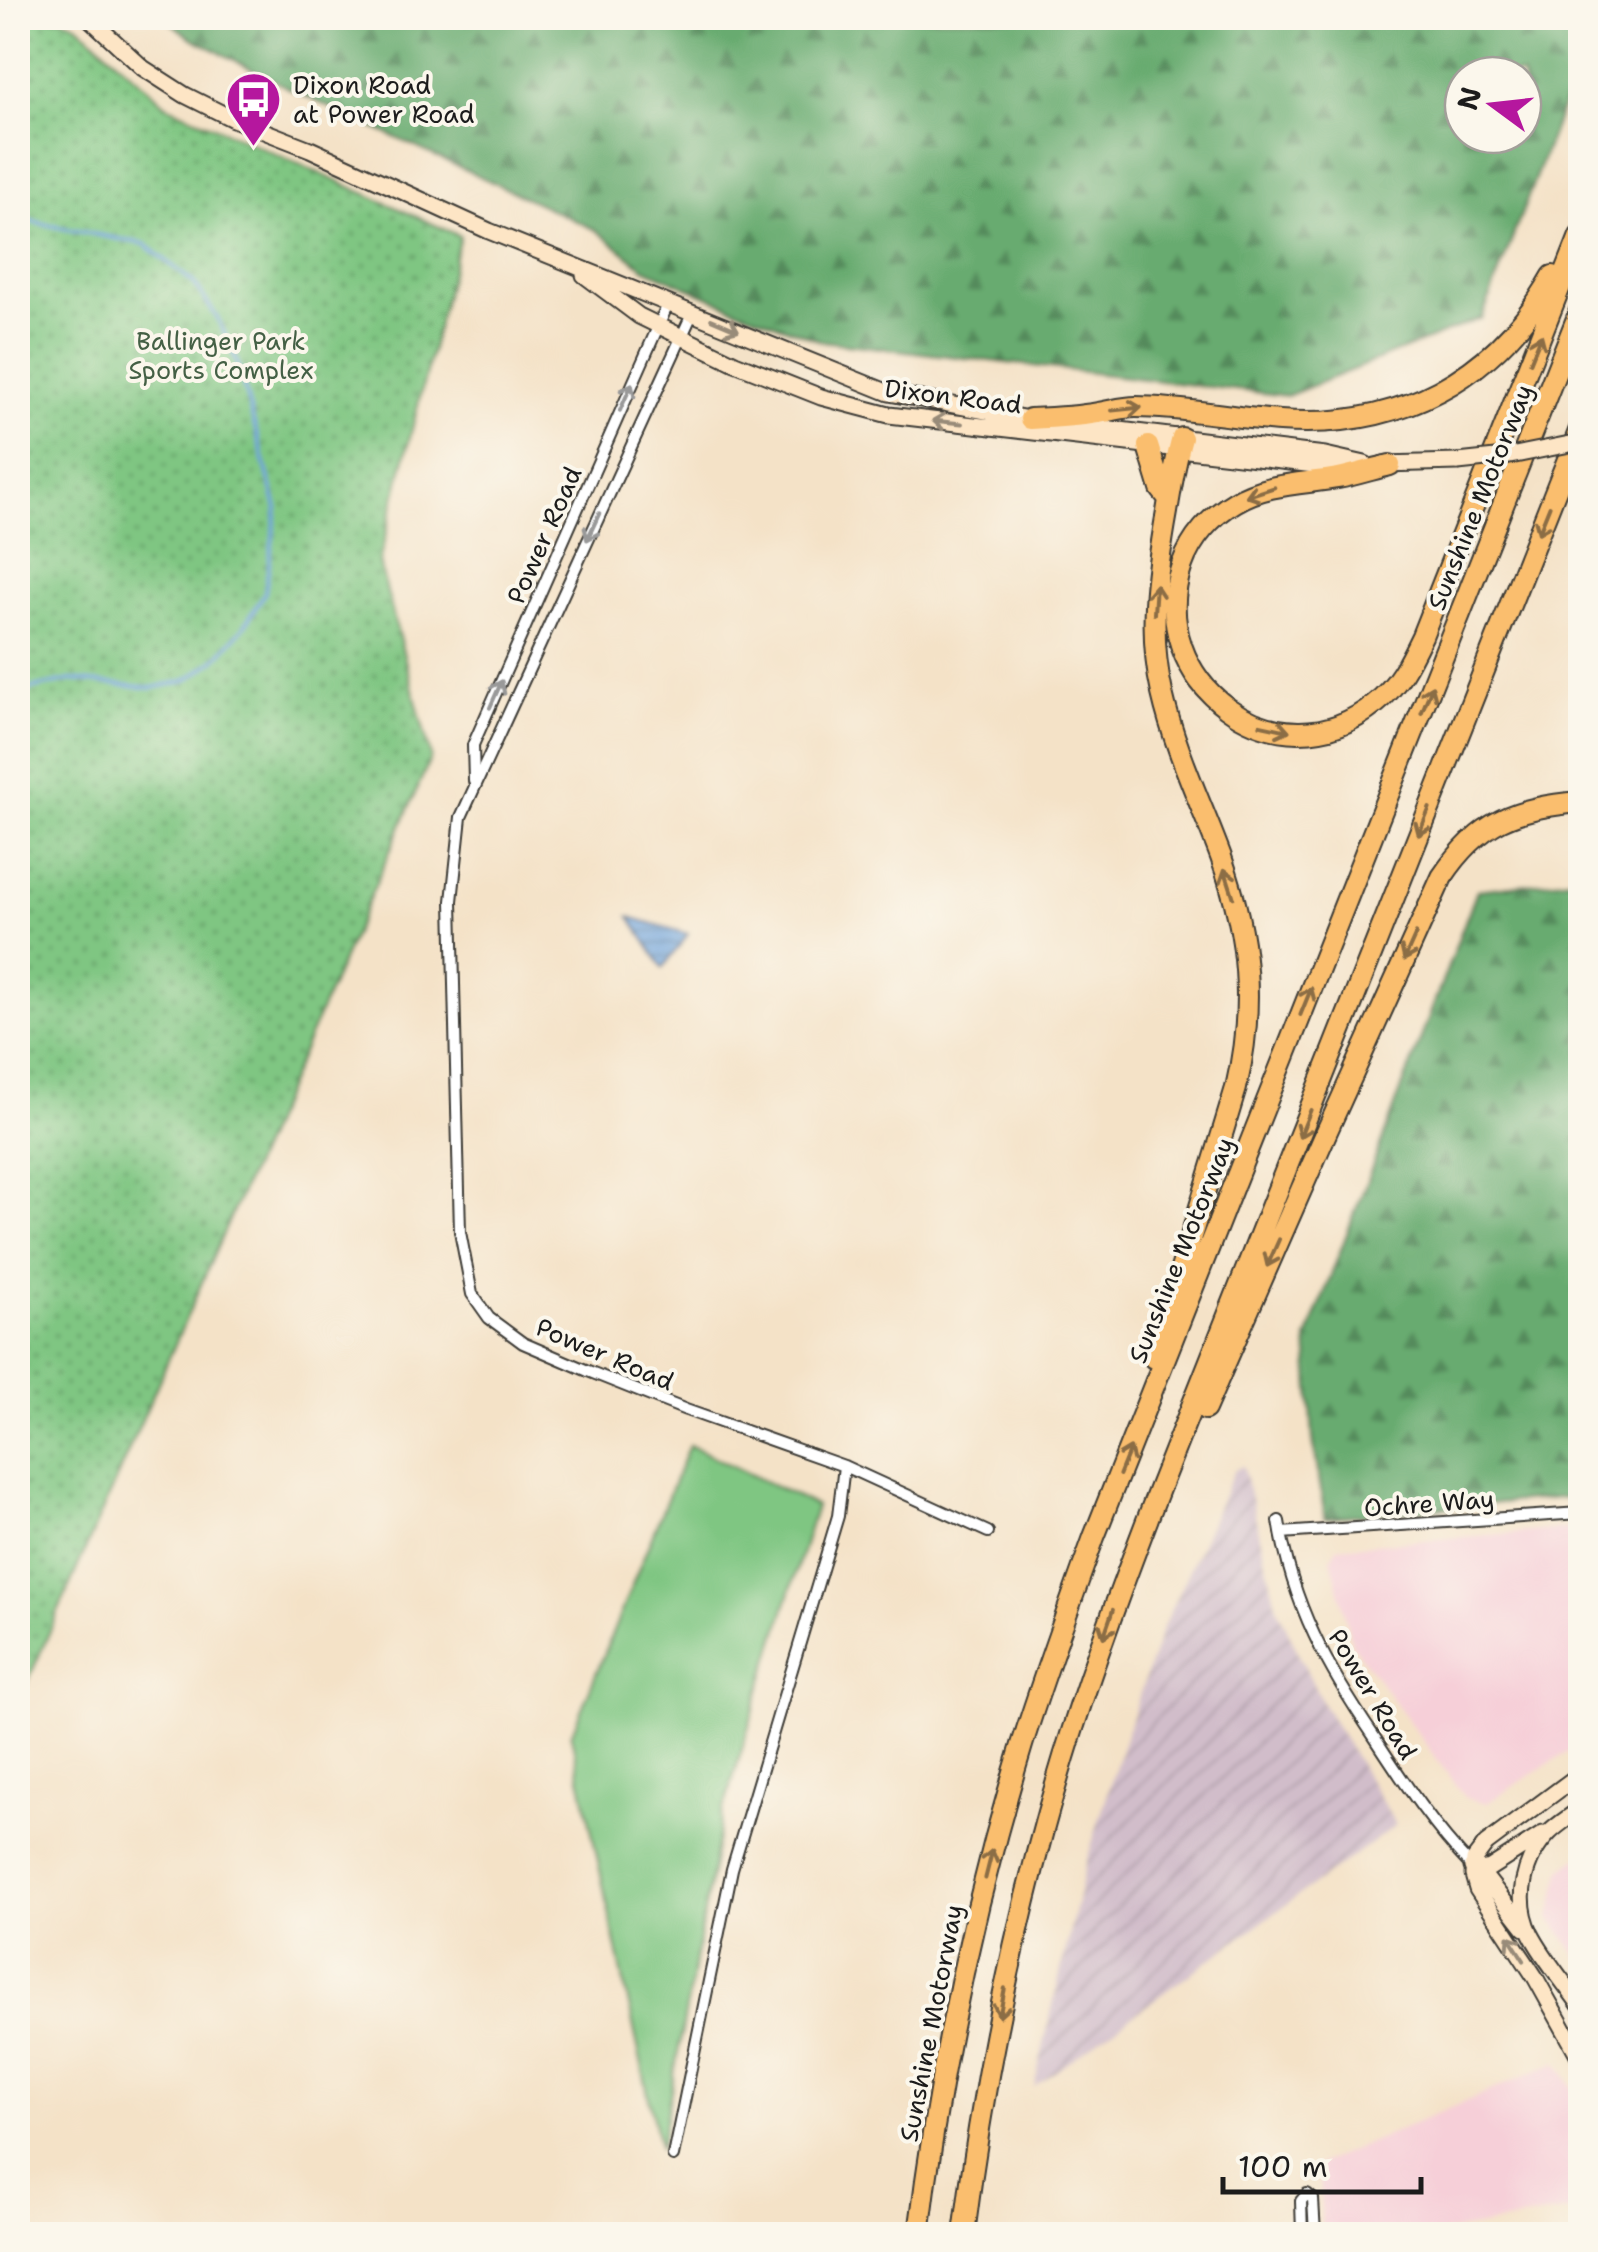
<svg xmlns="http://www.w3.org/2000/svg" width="1598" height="2252" viewBox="0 0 1598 2252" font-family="'Shantell Sans',sans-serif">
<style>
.built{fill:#f6cfd8}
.industrial{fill:url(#industrial-furrows)}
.grass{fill:#7fc682;stroke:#4e714f;stroke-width:2.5}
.forest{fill:url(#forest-firs);stroke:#426446;stroke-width:2.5;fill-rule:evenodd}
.park{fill:url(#park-dots);stroke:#4e714f;stroke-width:2.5}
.water{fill:url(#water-rules);stroke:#455f7b;stroke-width:2.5}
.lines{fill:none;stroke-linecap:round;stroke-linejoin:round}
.stream{stroke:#6ea2da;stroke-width:4}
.street-casing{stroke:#3c3a36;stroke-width:14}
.secondary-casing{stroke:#3c3a36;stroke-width:19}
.highway-casing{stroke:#3c3a36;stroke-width:24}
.street{stroke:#fff;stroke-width:10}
.secondary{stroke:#fde5c5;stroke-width:15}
.highway{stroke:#fabe6e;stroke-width:20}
.secondary-bridge-casing{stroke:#3c3a36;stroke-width:19;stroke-linecap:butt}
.secondary-bridge{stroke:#fde5c5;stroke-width:15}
.oneway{stroke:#988b79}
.oneway2{stroke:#8b6d45}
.oneway3{stroke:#999}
.labels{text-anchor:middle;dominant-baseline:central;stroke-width:8;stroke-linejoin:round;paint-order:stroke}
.poi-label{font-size:25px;fill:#1c1c1c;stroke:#fbf7ec;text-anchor:start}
.park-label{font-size:25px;fill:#446045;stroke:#fbf7ec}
.street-label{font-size:25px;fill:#1c1c1c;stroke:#fbf7ec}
</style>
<defs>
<pattern id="industrial-furrows" width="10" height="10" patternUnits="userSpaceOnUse" patternTransform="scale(2.5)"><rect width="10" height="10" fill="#d1bdca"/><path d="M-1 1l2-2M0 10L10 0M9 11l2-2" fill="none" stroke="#b3a2ad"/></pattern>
<pattern id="forest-firs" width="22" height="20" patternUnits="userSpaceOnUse" patternTransform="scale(2.5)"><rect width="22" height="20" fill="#67ab70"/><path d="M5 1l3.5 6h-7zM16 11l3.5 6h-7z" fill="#548a5b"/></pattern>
<pattern id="park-dots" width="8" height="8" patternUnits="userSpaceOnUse" patternTransform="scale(2.5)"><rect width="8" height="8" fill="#7fc682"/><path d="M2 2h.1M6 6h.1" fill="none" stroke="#67a06a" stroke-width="1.8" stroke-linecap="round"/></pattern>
<pattern id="water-rules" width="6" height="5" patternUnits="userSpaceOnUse" patternTransform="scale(2.5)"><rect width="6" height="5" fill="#6ea2da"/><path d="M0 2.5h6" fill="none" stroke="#5a83b0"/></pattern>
</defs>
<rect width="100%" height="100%" fill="#fbf7ec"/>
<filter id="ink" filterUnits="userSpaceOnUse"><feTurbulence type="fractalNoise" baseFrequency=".01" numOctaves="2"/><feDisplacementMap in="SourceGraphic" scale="20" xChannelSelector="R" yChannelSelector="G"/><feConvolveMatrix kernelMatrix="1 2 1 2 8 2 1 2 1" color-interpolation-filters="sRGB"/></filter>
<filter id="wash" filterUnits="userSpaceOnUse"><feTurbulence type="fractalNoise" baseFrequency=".0048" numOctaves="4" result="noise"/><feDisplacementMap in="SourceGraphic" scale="40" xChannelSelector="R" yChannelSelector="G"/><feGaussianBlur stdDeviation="2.25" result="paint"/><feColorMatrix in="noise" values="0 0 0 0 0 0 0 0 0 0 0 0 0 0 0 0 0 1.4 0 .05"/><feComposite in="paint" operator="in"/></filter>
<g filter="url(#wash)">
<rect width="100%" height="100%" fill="#f4e2c7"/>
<path class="built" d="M 1580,1528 L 1580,1744 L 1487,1803 L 1465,1798 L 1352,1644 L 1331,1558 L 1337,1547 Z
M 1580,1856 L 1580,1960 L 1550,1917 L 1561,1871 Z
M 1557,2062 L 1580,2099 L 1580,2209 L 1435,2234 L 1323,2234 L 1318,2165 Z"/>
<path class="industrial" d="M 1243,1466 L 1277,1607 L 1321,1701 L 1396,1825 L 1034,2087 L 1085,1866 L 1123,1743 L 1162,1629 L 1235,1469 Z"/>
<path class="grass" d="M 689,1445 L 816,1506 L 722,1815 L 660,2150 L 571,1735 Z"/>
<path class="forest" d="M 165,18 L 1580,18 L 1580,60 L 1482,318 L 1287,396 L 821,341 L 732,307 L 644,268 L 596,230 L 298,93 L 190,37 ZM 1463,75 L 1523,75 L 1523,135 L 1463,135 Z
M 1580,878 L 1580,1496 L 1325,1518 L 1313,1439 L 1307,1339 L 1477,890 Z"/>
<path class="park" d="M 18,18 L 63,18 L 77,24 L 166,105 L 460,236 L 379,562 L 431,757 L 18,1704 Z"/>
<path class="water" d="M 630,917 L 688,934 L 663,968 Z"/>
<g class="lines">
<path class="stream" d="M 18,215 L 27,220 L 67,229 L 145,244 L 194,283 L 218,319 L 237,362 L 277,508 L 265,592 L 244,627 L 214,661 L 185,681 L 152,688 L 71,680 L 25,690 L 18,694"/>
</g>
</g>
<g filter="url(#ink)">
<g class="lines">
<defs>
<path id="street" d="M 693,312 L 461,817 L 452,901 L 460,1232 L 472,1294 L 489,1318 L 523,1343 L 588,1371 L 686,1410 L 844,1466 L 988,1532
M 474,781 L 473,745 L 669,302
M 1279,1521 C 1292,1605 1328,1669 1375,1738 C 1405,1784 1434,1828 1472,1867
M 1281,1533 L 1580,1513
M 673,2156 L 732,1869 L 838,1516 L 844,1466
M 1307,2194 L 1313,2199 L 1315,2234
M 1302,2234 L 1301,2201 L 1307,2194
M 1566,2234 L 1580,2232"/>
<path id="secondary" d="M 89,18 L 143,68 L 185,95 L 233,119 L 310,149 L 489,231 L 889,393 L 1039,421
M 584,275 L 639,316 L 735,363 L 821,397 L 889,415 L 1323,466 L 1345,465
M 1062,423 L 1325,455 L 1365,464
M 1383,464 L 1458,462
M 1580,1774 L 1486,1844 L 1474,1860 L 1473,1875 L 1477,1889 L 1535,1977 L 1580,2058
M 1580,1809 C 1570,1817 1558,1824 1549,1833 C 1523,1860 1514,1900 1531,1934 C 1544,1959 1564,1982 1580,2005
M 1472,1867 L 1480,1870 L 1490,1868 L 1543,1834
M 1472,1867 L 1486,1878 L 1525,1928"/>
<path id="highway" d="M 1030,419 C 1053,418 1076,417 1098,413 C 1111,411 1123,407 1136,407 C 1183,407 1233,418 1280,421 C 1399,430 1495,379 1553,276
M 1148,446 L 1161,489 L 1169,499
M 1390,465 C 1373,469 1355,475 1338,478 C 1303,484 1266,483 1235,502 C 1211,516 1191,539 1182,565 C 1142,681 1278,783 1375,704 C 1398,686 1410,661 1422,636 L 1580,236
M 1580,533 L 1580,558
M 1154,1358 L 1236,1088 C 1255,1006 1249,936 1221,857 C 1201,803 1175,750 1162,693 C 1148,632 1156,573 1167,512 C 1171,487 1175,462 1182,438
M 1205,1409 L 1327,1131 L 1442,877 C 1480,820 1515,808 1580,802
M 919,2234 C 939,2069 974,1904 1022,1745 C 1044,1675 1069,1606 1094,1537 L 1580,311
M 964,2234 C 984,2073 1017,1913 1064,1757 C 1092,1665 1126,1574 1161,1484 L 1580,429"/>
</defs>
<use href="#street" class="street-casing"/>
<use href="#secondary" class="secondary-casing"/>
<use href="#highway" class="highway-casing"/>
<use href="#street" class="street"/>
<use href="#secondary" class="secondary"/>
<use href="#highway" class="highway"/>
<defs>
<path id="secondary-bridge" d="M 1458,462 L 1505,457 L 1580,442"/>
</defs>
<use href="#secondary-bridge" class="secondary-bridge-casing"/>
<use href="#secondary-bridge" class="secondary-bridge"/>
</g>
<defs><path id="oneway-shaft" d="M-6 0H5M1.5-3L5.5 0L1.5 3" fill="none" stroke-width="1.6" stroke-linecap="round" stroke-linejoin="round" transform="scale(2.5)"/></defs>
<g class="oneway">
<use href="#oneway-shaft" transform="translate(725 325) rotate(23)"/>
<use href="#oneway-shaft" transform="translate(947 422) rotate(-174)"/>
<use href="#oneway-shaft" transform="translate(1516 1948) rotate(-123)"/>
</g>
<g class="oneway2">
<use href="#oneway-shaft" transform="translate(1536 348) rotate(-68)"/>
<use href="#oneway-shaft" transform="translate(1127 409) rotate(-6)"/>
<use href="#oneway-shaft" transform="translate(1260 492) rotate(162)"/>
<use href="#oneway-shaft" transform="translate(1544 520) rotate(112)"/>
<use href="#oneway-shaft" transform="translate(1155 599) rotate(-86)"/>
<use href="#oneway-shaft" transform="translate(1427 699) rotate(-68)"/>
<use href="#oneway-shaft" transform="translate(1275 728) rotate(12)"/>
<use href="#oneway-shaft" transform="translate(1424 822) rotate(112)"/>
<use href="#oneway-shaft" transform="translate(1229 883) rotate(-108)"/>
<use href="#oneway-shaft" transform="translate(1410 947) rotate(114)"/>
<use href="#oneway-shaft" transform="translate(1306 1001) rotate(-68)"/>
<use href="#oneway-shaft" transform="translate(1305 1124) rotate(112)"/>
<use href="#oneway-shaft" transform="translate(1273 1253) rotate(114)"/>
<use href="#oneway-shaft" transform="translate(1125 1461) rotate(-68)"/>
<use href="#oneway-shaft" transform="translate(1108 1624) rotate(109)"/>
<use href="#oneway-shaft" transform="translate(989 1864) rotate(-76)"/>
<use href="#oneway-shaft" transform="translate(1002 2003) rotate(101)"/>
</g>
<g class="oneway3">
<use href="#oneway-shaft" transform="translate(626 397) rotate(-66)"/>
<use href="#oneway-shaft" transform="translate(593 527) rotate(115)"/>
<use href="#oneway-shaft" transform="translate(496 694) rotate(-66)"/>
</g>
</g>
<defs>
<symbol id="bus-pin" viewBox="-11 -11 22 30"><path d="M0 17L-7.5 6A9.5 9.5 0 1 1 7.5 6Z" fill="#b5179e" stroke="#fbf7ec"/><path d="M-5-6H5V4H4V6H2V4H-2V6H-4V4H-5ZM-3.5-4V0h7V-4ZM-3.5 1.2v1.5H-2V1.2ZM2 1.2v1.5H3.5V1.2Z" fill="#fff"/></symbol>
</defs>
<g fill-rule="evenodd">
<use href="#bus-pin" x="222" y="68" width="63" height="86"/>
</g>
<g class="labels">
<g class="poi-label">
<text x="293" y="85">Dixon Road<tspan x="293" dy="29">at Power Road</tspan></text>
</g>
<g class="park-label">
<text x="221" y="341">Ballinger Park<tspan x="221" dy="29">Sports Complex</tspan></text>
</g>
<g class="street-label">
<text transform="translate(953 396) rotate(7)">Dixon Road</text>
<text transform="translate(1480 497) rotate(-68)">Sunshine Motorway</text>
<text transform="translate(544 535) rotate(-66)">Power Road</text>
<text transform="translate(1181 1250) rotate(-68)">Sunshine Motorway</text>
<text transform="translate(605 1354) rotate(23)">Power Road</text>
<text transform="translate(1429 1503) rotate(-4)">Ochre Way</text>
<text transform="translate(1373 1694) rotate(59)">Power Road</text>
<text transform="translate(931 2023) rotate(-79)">Sunshine Motorway</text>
</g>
</g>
<rect width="1598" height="2252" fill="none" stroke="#fbf7ec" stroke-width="60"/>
<g transform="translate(1493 105) rotate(285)"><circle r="48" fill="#fbf7ec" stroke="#a29f99" stroke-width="2.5"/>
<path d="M0-8L18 38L0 25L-18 38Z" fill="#b5179e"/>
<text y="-15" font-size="28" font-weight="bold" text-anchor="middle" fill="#1c1c1c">N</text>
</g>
<path d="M1223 2177v15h198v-15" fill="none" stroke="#1c1c1c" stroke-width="5"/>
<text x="1238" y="2177" font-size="30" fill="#1c1c1c" stroke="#fbf7ec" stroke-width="8" paint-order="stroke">100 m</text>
</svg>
